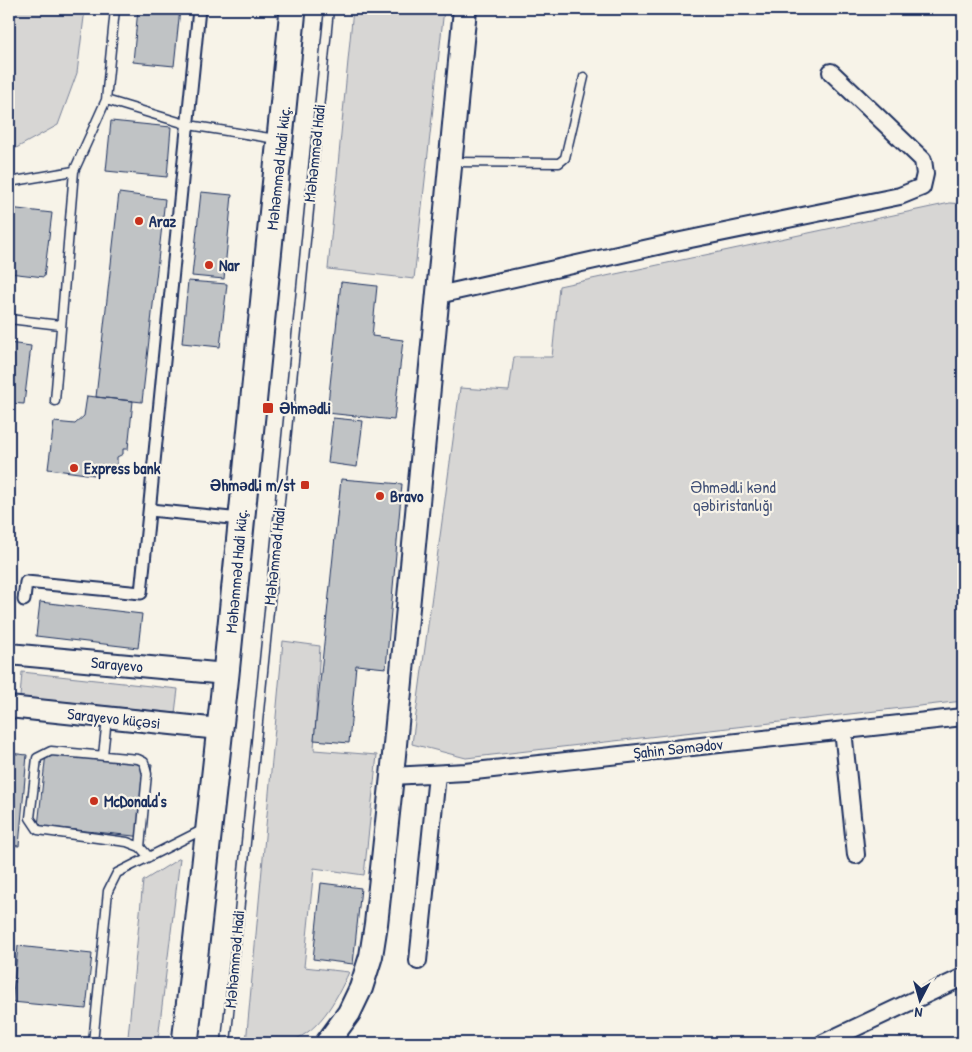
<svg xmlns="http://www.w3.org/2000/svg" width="972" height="1052" viewBox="0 0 972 1052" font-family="'Patrick Hand',sans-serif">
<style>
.green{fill:#d7d6d4;stroke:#798299}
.building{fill:#c0c3c5;stroke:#1b2f5e}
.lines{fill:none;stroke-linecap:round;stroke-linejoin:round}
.service-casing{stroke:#1b2f5e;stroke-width:11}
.pedestrian-casing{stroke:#1b2f5e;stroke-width:15}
.minor-casing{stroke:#1b2f5e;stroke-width:20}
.tertiary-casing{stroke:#1b2f5e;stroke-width:24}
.secondary-casing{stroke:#1b2f5e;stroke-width:26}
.primary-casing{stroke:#1b2f5e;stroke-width:29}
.service{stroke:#f7f3e8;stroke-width:8}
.pedestrian{stroke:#f7f3e8;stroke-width:11}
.minor{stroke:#f7f3e8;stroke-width:16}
.tertiary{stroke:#f7f3e8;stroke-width:20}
.secondary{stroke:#f7f3e8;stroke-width:22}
.primary{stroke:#f7f3e8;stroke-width:25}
.poi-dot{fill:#c8321e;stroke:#f7f3e8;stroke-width:2}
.labels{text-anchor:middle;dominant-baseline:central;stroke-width:4.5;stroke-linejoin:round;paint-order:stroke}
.street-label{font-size:16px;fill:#1b2f5e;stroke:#f7f3e8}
.poi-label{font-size:16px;font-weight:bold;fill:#1b2f5e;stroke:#f7f3e8;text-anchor:start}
.park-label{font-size:16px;fill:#415076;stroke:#f7f3e8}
</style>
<rect width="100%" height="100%" fill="#f7f3e8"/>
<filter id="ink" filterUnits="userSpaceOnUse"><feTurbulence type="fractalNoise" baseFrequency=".02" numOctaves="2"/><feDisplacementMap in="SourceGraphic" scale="10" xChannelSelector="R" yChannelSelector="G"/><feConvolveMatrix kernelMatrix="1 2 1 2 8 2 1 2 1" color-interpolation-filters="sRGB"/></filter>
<g filter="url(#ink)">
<path class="green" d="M 9,9 L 85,9 L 77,73 L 58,125 L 9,152 Z
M 353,9 L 444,9 L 414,279 L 328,269 Z
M 950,203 L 963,204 L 963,701 L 466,758 L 412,744 L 460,388 L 509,391 L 514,357 L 552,357 L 559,286 Z
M 283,641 L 320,646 L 314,750 L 377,755 L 364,875 L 314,868 L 304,967 L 349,972 C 336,1000 318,1036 284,1043 C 272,1045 258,1043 246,1043 Z
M 22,672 L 178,689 L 175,713 L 20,697 Z
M 180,858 L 158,1039 L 128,1037 L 143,881 Z"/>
<path class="building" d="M 138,9 L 180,9 L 174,66 L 133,62 Z
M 111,121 L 171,127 L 167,177 L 106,171 Z
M 201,192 L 232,195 L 224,279 L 192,276 Z
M 119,193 L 165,199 L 142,402 L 96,397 Z
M 9,208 L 52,213 L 44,277 L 9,273 Z
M 188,281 L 227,284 L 220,347 L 182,343 Z
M 341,282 L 377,286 L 372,336 L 403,340 L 394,420 L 327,413 Z
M 9,343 L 31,346 L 24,404 L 9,403 Z
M 87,396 L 133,401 L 128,449 L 123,449 L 123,454 L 117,457 L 117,466 L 111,469 L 105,466 L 102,469 L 95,469 L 94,475 L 48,469 L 54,422 L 75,424 L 84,416 Z
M 333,418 L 363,421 L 357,467 L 328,463 Z
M 341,479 L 402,484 L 386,668 L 356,665 L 349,743 L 314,740 Z
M 40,602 L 142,614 L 138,648 L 36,636 Z
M 9,753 L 27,755 L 19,846 L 9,845 Z
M 46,753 L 152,764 L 144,837 L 38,826 Z
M 321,883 L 361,888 L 353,964 L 313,959 Z
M 18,946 L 92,954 L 86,1009 L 12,1002 Z"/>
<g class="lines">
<defs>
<path id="service" d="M 106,100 L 189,125 L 276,139
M 452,162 L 559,163 L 565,158 L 584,77
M 9,182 L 74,171
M 9,319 L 60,325
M 55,401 L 74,171 L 106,100 L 115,9
M 103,755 L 107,719
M 140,847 L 147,774 L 144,762 L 138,759 L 51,751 L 37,758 L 30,818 L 38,830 L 127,842 L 140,847 L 149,857
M 93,1043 L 108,891 L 117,873 L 204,829
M 226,1043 L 329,9"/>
<path id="pedestrian" d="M 150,510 L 241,519
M 24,600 L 26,582 L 141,593 L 199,9"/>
<path id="minor" d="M 438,295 L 671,243 L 900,196 L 922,187 L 925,174 L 923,160 L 831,72
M 843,730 L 856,855
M 392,776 L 466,772 L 963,717
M 418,961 L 437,775
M 823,1043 L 963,977"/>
<path id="tertiary" d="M 9,654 L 226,674
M 9,707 L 219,729"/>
<path id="secondary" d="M 327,1043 L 349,1013 L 361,988 L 371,956 L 376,924 L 392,776 L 465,9"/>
<path id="primary" d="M 185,1043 L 226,674 L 293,9"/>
</defs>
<use href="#service" class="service-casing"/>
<use href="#pedestrian" class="pedestrian-casing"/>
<use href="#minor" class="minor-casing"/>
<use href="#tertiary" class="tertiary-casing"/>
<use href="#secondary" class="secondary-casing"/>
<use href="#primary" class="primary-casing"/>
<use href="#service" class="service"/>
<use href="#pedestrian" class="pedestrian"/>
<use href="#minor" class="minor"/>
<use href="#tertiary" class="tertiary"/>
<use href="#secondary" class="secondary"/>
<use href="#primary" class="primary"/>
</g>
</g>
<g class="poi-dot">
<circle cx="139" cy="221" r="5"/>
<circle cx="209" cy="265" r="5"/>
<rect x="262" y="402" width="12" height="12" rx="2.5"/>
<circle cx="74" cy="468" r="5"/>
<rect x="300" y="480" width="10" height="10" rx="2.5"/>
<circle cx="380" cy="496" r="5"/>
<circle cx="94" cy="801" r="5"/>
</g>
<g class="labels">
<g class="street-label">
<text transform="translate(314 153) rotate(-84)">Məhəmməd Hadi</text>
<text transform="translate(278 168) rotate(-84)">Məhəmməd Hadi küç.</text>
<text transform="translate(274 556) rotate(-84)">Məhəmməd Hadi</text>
<text transform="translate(236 571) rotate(-85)">Məhəmməd Hadi küç.</text>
<text transform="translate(117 664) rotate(5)">Sarayevo</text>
<text transform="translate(114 718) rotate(6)">Sarayevo küçəsi</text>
<text transform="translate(678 748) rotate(-6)">Şahin Səmədov</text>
<text transform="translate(234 959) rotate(-85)">Məhəmməd Hadi</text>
</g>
<g class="poi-label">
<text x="149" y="221">Araz</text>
<text x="219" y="265">Nar</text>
<text x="279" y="408">Əhmədli</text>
<text x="84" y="468">Express bank</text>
<text x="295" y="485" text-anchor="end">Əhmədli m/st</text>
<text x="390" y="496">Bravo</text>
<text x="104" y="801">McDonald's</text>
</g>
<g class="park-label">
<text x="733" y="487">Əhmədli kənd<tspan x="733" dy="18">qəbiristanlığı</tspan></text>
</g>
</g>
<rect width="972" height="1052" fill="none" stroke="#f7f3e8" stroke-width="30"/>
<rect x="15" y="15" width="942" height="1022" fill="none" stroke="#1b2f5e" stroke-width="2" filter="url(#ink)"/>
<g transform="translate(920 1000) rotate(186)" stroke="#f7f3e8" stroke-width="4" paint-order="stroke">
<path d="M0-4L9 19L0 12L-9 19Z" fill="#1b2f5e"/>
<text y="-8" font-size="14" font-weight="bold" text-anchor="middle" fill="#1b2f5e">N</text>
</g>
</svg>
